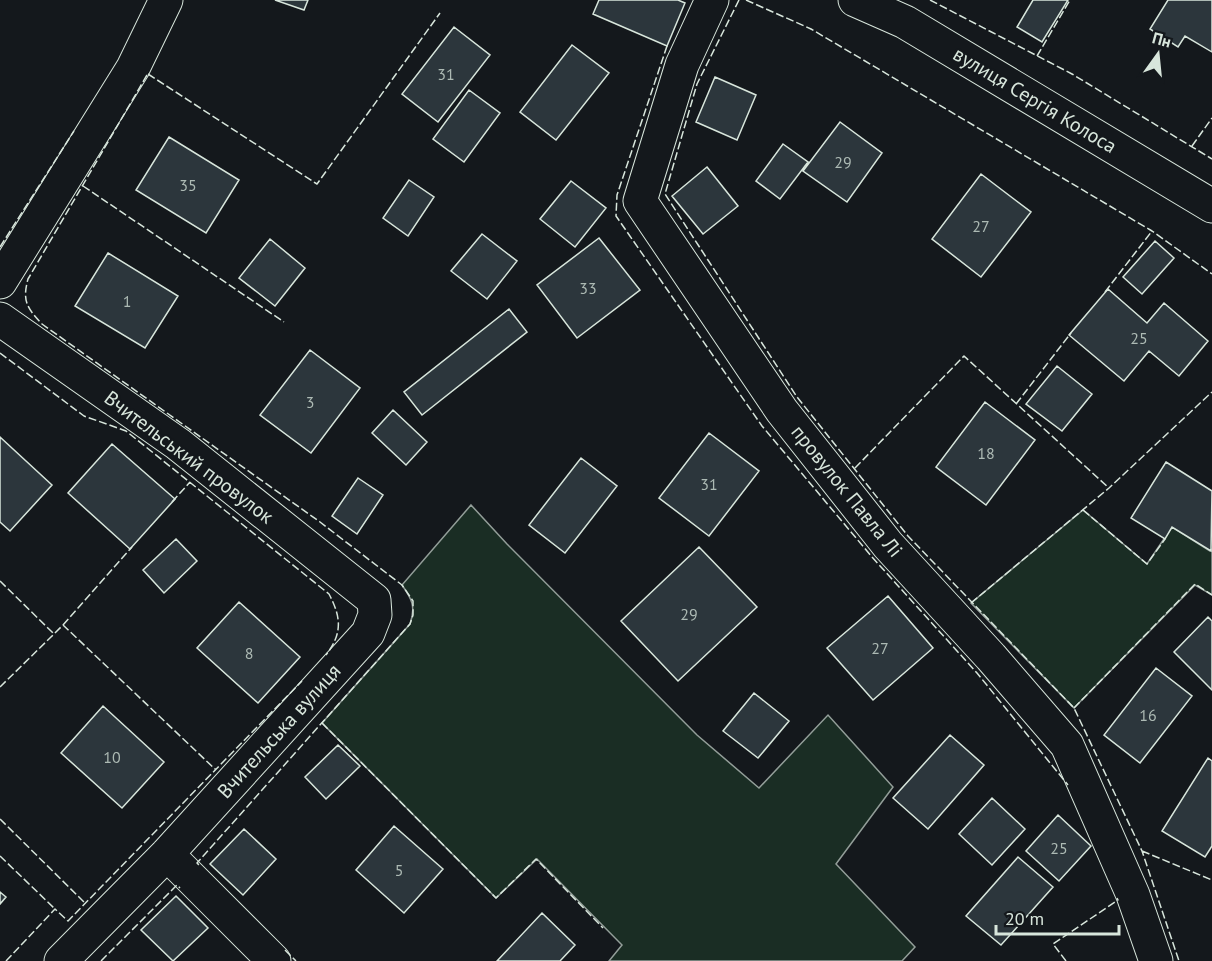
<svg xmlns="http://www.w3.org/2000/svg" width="1212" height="961" viewBox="0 0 1212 961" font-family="'PT Sans',sans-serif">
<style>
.green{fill:#1a2d24;stroke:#939e99;stroke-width:1.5}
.building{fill:#2c363c;stroke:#d8e6dc;stroke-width:1.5}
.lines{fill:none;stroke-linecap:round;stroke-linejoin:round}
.minor-casing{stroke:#d8e6dc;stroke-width:35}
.tertiary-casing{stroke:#d8e6dc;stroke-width:35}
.minor{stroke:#14181c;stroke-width:33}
.tertiary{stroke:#14181c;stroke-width:33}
.fence{stroke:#d8e6dc;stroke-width:1.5;stroke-dasharray:8 3;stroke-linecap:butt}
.labels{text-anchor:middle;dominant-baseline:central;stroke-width:4.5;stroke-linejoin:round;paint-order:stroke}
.number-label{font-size:16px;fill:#adbab4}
.street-label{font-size:20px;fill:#d8e6dc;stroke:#14181c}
</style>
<rect width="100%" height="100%" fill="#14181c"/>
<path class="green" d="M 471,505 L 507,544 L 697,735 L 759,788 L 828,715 L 893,787 L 836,864 L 915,947 L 902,961 L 609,961 L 622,945 L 537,859 L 496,898 L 322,723 L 410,624 C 416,607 412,599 402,585 Z
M 1083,510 L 1147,564 L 1172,527 L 1210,551 L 1212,549 L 1212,595 L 1195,585 L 1074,708 L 971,603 Z"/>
<path class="building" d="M 275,0 L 308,0 L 304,10 Z
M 599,0 L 678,0 L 685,3 L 667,46 L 593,14 Z
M 1033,0 L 1068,0 L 1042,42 L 1017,27 Z
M 1168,0 L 1212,0 L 1212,52 L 1185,36 L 1178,47 L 1150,29 Z
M 454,27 L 490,55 L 438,122 L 402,94 Z
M 572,45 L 609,73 L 556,140 L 520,112 Z
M 715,77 L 756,95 L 737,140 L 696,122 Z
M 469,90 L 500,113 L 464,162 L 433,139 Z
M 840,122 L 882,153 L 847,202 L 803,171 Z
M 169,137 L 239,180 L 206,233 L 136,190 Z
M 783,144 L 808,162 L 780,199 L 756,181 Z
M 707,167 L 738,206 L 703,234 L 672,196 Z
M 981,174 L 1031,212 L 981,277 L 932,239 Z
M 409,180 L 434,197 L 408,236 L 383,218 Z
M 571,181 L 606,208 L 575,247 L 540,219 Z
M 482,234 L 517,261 L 487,299 L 451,271 Z
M 599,238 L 640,290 L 577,338 L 537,285 Z
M 270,239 L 305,268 L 275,306 L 239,278 Z
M 1155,241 L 1174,258 L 1142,294 L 1123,277 Z
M 108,253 L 178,296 L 145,348 L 75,306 Z
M 1108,289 L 1147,323 L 1164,303 L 1208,341 L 1179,376 L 1149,351 L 1124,381 L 1069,335 Z
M 509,309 L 527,332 L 422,415 L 404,392 Z
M 310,350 L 360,388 L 311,453 L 260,415 Z
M 1057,366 L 1092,394 L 1062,431 L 1026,404 Z
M 985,402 L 1035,440 L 986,505 L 936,467 Z
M 393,410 L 427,442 L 406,465 L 372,433 Z
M 709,433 L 759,471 L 709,536 L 659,498 Z
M 0,437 L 52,485 L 10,531 L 0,522 Z
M 112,444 L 175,499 L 130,549 L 68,493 Z
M 581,458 L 617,486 L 565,553 L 529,525 Z
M 1166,462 L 1212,491 L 1211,551 L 1172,527 L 1165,539 L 1131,518 Z
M 358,478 L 383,495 L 357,534 L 332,516 Z
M 176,539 L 197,561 L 164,593 L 143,570 Z
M 699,547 L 757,607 L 678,681 L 621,621 Z
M 888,596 L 933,648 L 873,700 L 827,648 Z
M 239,602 L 300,657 L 258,703 L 197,648 Z
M 1208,617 L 1212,621 L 1212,690 L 1174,652 Z
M 1156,668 L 1192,696 L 1140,763 L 1104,735 Z
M 754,693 L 789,721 L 758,758 L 723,731 Z
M 103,706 L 164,762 L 122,808 L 61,753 Z
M 950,735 L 984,765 L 928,829 L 893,798 Z
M 338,745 L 360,766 L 326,799 L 305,777 Z
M 1208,758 L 1212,761 L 1212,846 L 1205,857 L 1162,831 Z
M 992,798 L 1025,829 L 992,865 L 959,834 Z
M 1058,815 L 1091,846 L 1059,881 L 1026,851 Z
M 394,826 L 443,869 L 404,913 L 356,870 Z
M 244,829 L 276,859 L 243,895 L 210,864 Z
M 1018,857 L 1053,887 L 1001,945 L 966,916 Z
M 0,892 L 6,897 L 0,904 Z
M 176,896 L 208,928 L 173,961 L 141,930 Z
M 542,913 L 575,945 L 560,961 L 497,961 Z"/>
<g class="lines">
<defs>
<path id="minor" d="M 712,0 L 682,65 L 640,201 L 782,411 L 888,545 L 991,657 L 1067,745 L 1133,895 L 1156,961
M 0,282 L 133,68 L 166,0
M 0,319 L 178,444 L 374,600 L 375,615 L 368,633 L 167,854 L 61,961
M 167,854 L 274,961"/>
<path id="tertiary" d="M 855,0 L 905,22 L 1212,206"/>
</defs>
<use href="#minor" class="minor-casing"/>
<use href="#tertiary" class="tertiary-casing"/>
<use href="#minor" class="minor"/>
<use href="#tertiary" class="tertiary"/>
<path class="fence" d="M 739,0 L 697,84 L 665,194 L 797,397 L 908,536 L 1074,708 L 1142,851 L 1179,961
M 746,0 L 811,29 L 1152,231 L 1212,274
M 930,0 L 1072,74 L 1212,159
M 667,46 L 617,195 L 616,216 L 762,426 L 872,557 L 977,673 L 1068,785
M 1037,56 L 1070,0
M 148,74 L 317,184 L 440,13
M 147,75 L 28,279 C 22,301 27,308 42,324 L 320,522 L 402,585 L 413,601 L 413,615 L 410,624 L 197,863 L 199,865
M 1192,146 L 1212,118
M 83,186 L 284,322
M 0,247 L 74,131
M 1105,292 L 1152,231
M 0,353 L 84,416 L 126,431 L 329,594 C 341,617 343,633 326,655
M 1016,404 L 1071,333
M 855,468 L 964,356 L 1109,488
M 172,502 L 190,482
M 1083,510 L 1147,564 L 1165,539
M 0,581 L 54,634 L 63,625 L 216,770
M 971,603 L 1109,488 L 1212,392
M 63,625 L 132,547
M 0,687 L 54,634
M 1074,708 L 1195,584 L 1212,595
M 322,723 L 496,898 L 536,859 L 603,928
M 0,819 L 86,904
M 1142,851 L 1212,880
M 0,856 L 55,909
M 285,950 L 296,961
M 6,961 L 55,909 L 68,921 L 302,681
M 101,961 L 177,885 L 180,888
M 1066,961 L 1053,944 L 1118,900 L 1117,898"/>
</g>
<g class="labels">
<g class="number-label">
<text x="446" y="74">31</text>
<text x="843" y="162">29</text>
<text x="188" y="185">35</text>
<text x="981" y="226">27</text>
<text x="588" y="288">33</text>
<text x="127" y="301">1</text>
<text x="1139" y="338">25</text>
<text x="310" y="402">3</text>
<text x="986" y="453">18</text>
<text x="709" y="484">31</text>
<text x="689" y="614">29</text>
<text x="880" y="648">27</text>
<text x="249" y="653">8</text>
<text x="1148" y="715">16</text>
<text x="112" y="757">10</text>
<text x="1059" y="848">25</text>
<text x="399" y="870">5</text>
</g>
<g class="street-label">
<text transform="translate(1035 100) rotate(31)">вулиця Сергія Колоса</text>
<text transform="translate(189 457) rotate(37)">Вчительський провулок</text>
<text transform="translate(847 491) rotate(51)">провулок Павла Лі</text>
<text transform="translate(279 731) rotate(-48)">Вчительська вулиця</text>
</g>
</g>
<g transform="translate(1158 54) rotate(15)" stroke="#14181c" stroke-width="4.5" paint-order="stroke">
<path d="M0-4.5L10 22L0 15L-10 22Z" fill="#d8e6dc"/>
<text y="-9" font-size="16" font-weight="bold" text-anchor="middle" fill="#d8e6dc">Пн</text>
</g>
<path d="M996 925v9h123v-9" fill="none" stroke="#d8e6dc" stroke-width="3"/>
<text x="1005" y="925" font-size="18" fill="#d8e6dc" stroke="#14181c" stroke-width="4.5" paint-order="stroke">20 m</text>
</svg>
